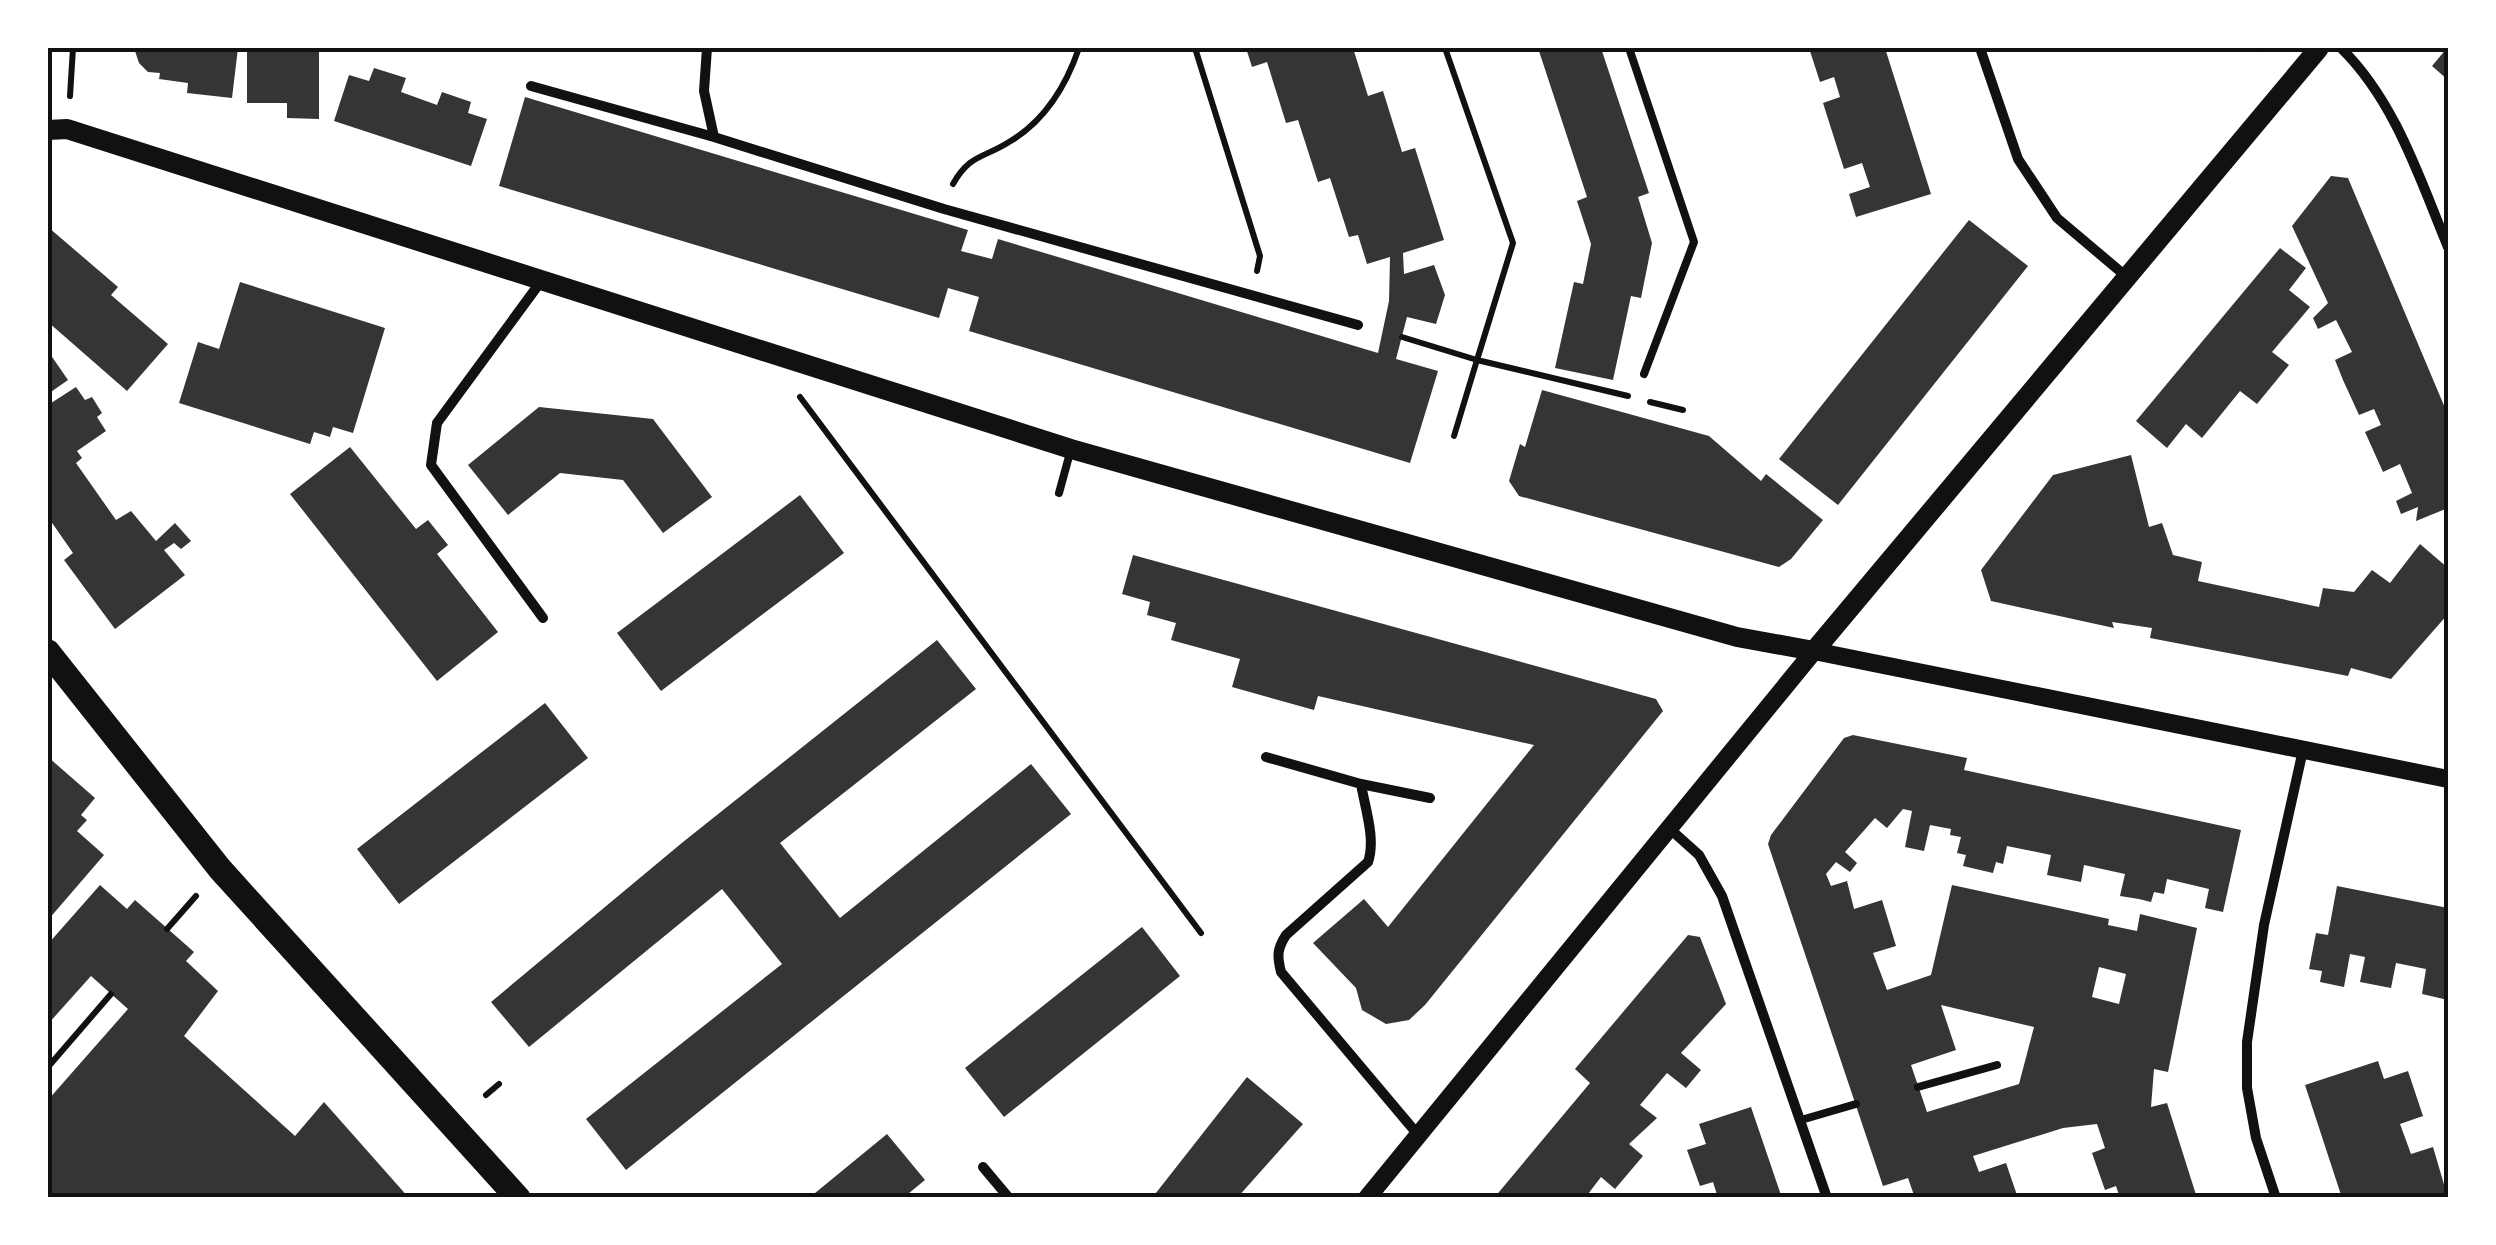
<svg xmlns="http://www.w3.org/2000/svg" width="2496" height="1245" viewBox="0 0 2496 1245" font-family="'Crimson Pro',serif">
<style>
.building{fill:#353535;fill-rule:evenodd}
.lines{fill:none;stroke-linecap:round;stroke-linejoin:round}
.path{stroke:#111;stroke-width:6}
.service{stroke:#111;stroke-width:8}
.minor{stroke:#111;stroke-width:10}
.tertiary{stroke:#111;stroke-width:18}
.secondary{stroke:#111;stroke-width:20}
.primary{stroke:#111;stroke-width:25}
.neatline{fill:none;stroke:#111;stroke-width:4}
</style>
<rect width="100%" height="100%" fill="#fff"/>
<path class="building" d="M 134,48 L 238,48 L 232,98 L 187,93 L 188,83 L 159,79 L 160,73 L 148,72 L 139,63 Z
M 247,48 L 319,48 L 319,119 L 287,118 L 287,103 L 247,103 Z
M 1246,48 L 1353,48 L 1368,96 L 1383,91 L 1402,152 L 1415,148 L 1444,240 L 1403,253 L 1404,274 L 1434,265 L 1445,295 L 1436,324 L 1407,317 L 1396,359 L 1438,371 L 1410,463 L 969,331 L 979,297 L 948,288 L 939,318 L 499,186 L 525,97 L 968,230 L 961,251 L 992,259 L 998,239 L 1378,353 L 1389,301 L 1390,257 L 1367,264 L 1358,235 L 1349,237 L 1330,178 L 1318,182 L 1298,120 L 1286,123 L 1267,62 L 1252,67 Z
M 1538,48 L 1601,48 L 1649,193 L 1638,197 L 1652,243 L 1641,298 L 1631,296 L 1613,380 L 1555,368 L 1574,282 L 1583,284 L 1591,244 L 1577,201 L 1587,197 Z
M 1809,48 L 1885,48 L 1931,194 L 1856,217 L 1849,194 L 1870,187 L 1862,163 L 1844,169 L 1823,103 L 1840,97 L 1834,77 L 1820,82 Z
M 2447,48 L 2448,48 L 2448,80 L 2432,66 Z
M 374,68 L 406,78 L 401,92 L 437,105 L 442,92 L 471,102 L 468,113 L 487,119 L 471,166 L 334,121 L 349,75 L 369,81 Z
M 2331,176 L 2348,178 L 2448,415 L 2448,508 L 2416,521 L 2418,507 L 2401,514 L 2396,501 L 2412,493 L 2400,464 L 2383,472 L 2365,432 L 2381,425 L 2374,409 L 2359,415 L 2343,380 L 2335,360 L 2352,352 L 2336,320 L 2318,329 L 2313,318 L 2328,303 L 2292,226 Z
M 1969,220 L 2028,266 L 1838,505 L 1779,459 Z
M 48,227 L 118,287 L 111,295 L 168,344 L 127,391 L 48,322 Z
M 2280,248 L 2306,268 L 2289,290 L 2310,307 L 2272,352 L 2289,365 L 2257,404 L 2240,391 L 2202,438 L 2186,424 L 2167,448 L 2136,421 Z
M 240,282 L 385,328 L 353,433 L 333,427 L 330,437 L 314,432 L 310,444 L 179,403 L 198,342 L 219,349 Z
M 48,351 L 68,380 L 48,394 Z
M 76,387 L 85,400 L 92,397 L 102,413 L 97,417 L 106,431 L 77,451 L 82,458 L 76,463 L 116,520 L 131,511 L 156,541 L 175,523 L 191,541 L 181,549 L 174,543 L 164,550 L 185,575 L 115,629 L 64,560 L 73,553 L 48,517 L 48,405 Z
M 1542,390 L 1709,436 L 1761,481 L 1766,474 L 1823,520 L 1791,559 L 1779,567 L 1519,496 L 1509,481 L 1520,444 L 1525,447 Z
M 539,407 L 653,419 L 712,497 L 663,533 L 623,480 L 560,473 L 508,515 L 468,465 Z
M 350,447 L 416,529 L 428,520 L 448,545 L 437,554 L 498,632 L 437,681 L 290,494 Z
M 2131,455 L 2149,527 L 2162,523 L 2173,555 L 2202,562 L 2198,581 L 2319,607 L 2323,588 L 2354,592 L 2372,570 L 2390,583 L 2420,544 L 2448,568 L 2448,614 L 2391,679 L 2351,668 L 2348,676 L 2150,638 L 2152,628 L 2112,622 L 2114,628 L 1991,601 L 1981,570 L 2053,475 Z
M 800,495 L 844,553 L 661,691 L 617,633 Z
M 1133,555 L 1656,699 L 1663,711 L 1425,1005 L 1409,1020 L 1386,1024 L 1362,1010 L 1356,988 L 1313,943 L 1364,899 L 1388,927 L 1534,745 L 1318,696 L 1314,710 L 1232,687 L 1240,659 L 1171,640 L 1176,623 L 1147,615 L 1150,602 L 1122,594 Z
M 937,640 L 976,689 L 780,843 L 840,918 L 1031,764 L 1071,814 L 626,1170 L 586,1119 L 782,964 L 722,889 L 529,1047 L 491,1002 L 683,842 Z
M 545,703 L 588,758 L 399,904 L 357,849 Z
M 1853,735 L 1967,758 L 1964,770 L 2241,830 L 2223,912 L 2205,908 L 2209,889 L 2167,879 L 2164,894 L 2154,892 L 2151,902 L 2139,899 L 2120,896 L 2125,874 L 2084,865 L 2081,882 L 2047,875 L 2051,855 L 2007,846 L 2003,864 L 1996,862 L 1993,873 L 1963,866 L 1966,855 L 1957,853 L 1961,837 L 1950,835 L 1951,829 L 1930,825 L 1924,851 L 1905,847 L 1912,811 L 1903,809 L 1887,828 L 1875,818 L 1845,852 L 1857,863 L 1850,872 L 1836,862 L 1826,874 L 1831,886 L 1847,881 L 1854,909 L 1882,900 L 1896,946 L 1873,953 L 1887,990 L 1931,975 L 1952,885 L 2109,919 L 2108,925 L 2137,931 L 2140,914 L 2197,928 L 2168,1072 L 2154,1069 L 2151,1107 L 2167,1103 L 2197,1198 L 2120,1198 L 2116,1186 L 2105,1190 L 2092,1153 L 2105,1148 L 2097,1124 L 2063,1128 L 1973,1156 L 1979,1172 L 2006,1163 L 2018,1198 L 1915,1198 L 1908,1178 L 1883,1186 L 1768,844 L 1771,835 L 1844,738 ZM 2099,967 L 2126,974 L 2119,1004 L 2092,997 ZM 1941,1005 L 2034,1027 L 2019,1084 L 1927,1112 L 1911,1065 L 1956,1050 Z
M 48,757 L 95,798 L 81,815 L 87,820 L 77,831 L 104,855 L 48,920 Z
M 100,885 L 127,909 L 135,900 L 194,952 L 186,961 L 218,991 L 184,1036 L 295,1136 L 324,1102 L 409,1198 L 48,1198 L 48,1100 L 128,1009 L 91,976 L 48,1024 L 48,944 Z
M 2337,886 L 2448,908 L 2448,1000 L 2422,994 L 2426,969 L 2396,963 L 2391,988 L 2360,982 L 2365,957 L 2350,954 L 2344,987 L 2320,982 L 2322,971 L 2309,969 L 2316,933 L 2328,935 Z
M 1142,927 L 1180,976 L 1004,1117 L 965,1068 Z
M 1688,935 L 1700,937 L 1726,1004 L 1681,1053 L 1701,1070 L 1686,1088 L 1667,1073 L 1640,1105 L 1657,1118 L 1629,1144 L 1643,1156 L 1615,1189 L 1601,1177 L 1585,1198 L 1494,1198 L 1590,1083 L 1575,1069 Z
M 2378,1061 L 2384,1079 L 2408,1071 L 2423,1116 L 2400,1124 L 2411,1154 L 2433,1147 L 2448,1198 L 2342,1198 L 2305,1085 Z
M 1247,1077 L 1303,1124 L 1237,1198 L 1152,1198 Z
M 1751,1107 L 1782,1198 L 1718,1198 L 1713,1182 L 1700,1186 L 1687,1150 L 1706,1144 L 1699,1124 Z
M 887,1134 L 925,1180 L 903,1198 L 809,1198 Z"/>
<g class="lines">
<path class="path" d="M 1195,48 L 1260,256 L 1257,271
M 1445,48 L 1513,243 L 1477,360 L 1628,396
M 2256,48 L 2258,49
M 70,96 L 73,48
M 953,184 C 970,154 984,158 1009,142 C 1045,121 1066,86 1079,48
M 1402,337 L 1477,360 L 1454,436
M 800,397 L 1201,933
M 1650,402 L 1683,410
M 167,929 L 196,896
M 48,1067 L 111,994
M 486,1095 L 499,1084"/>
<path class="service" d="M 1629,48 L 1694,242 L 1644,374
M 1059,493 L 1071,449
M 1918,1087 L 1997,1065
M 1801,1120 L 1856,1104"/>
<path class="minor" d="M 707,48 L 704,91 L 714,137 L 944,209 L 1358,325
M 1980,48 L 2018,159 L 2057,218 L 2128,278
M 2341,48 C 2395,101 2419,177 2448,247
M 531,86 L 714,137
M 542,280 L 437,423 L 431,465 L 543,618
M 1266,757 L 1361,784 L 1430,798
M 1361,784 C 1365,808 1376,839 1368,862 L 1286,935 C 1277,949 1277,956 1281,972 L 1419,1136
M 1670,829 L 1699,855 L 1722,896 L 1827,1198
M 983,1167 L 1009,1198
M 2276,1198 L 2256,1138 L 2247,1088 L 2247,1042 L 2264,925 L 2303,750"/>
<path class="tertiary" d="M 1367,1198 L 1814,651 L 2448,779"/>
<path class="secondary" d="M 48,130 L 67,129 L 1071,449 L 1737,637 L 1814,651 L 2319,48"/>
<path class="primary" d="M 48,652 L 220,869 L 518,1198"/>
</g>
<rect width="2496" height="1245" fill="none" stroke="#ffffff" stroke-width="100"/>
<rect x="50" y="50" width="2396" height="1145" class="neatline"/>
</svg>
